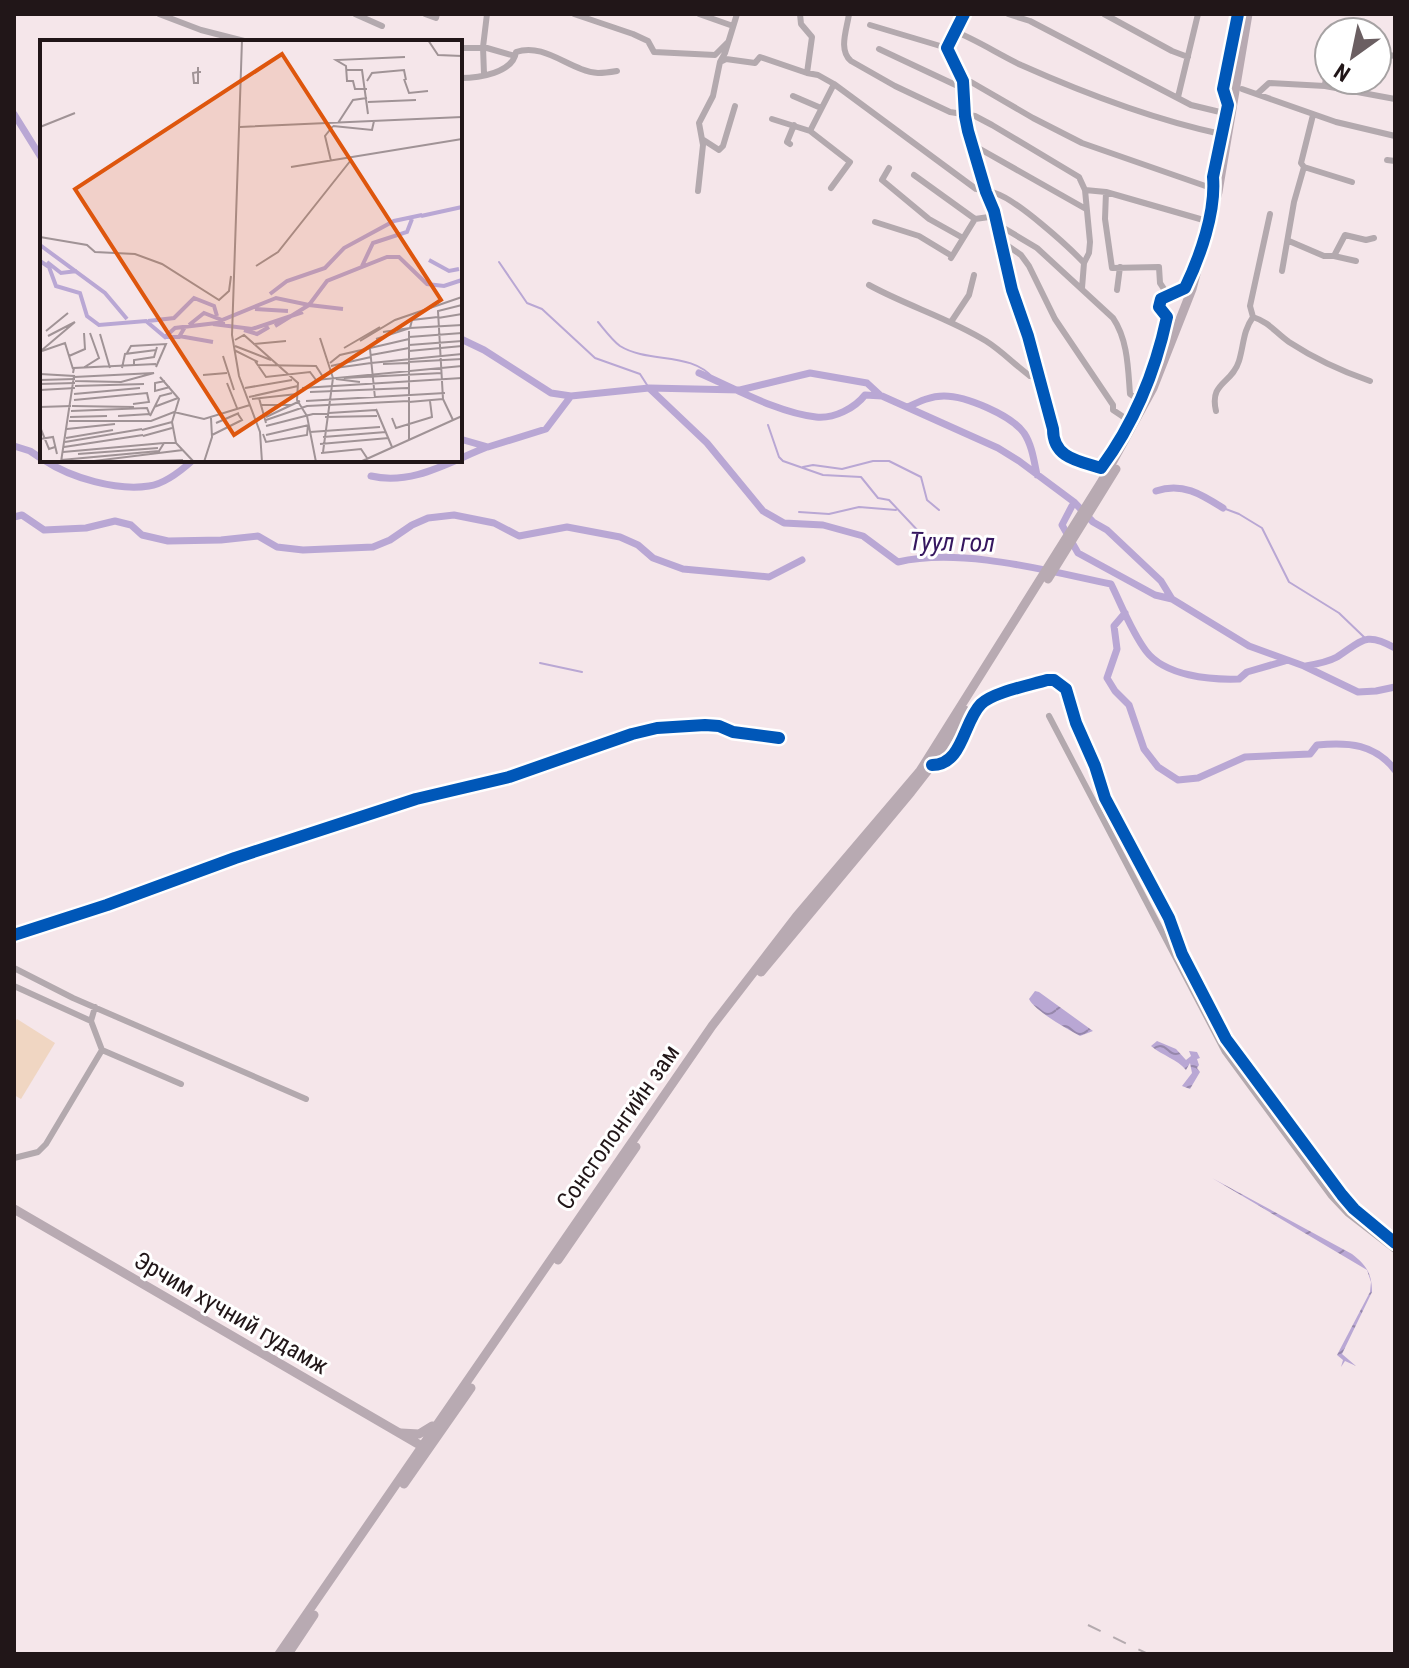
<svg xmlns="http://www.w3.org/2000/svg" width="1409" height="1668" viewBox="0 0 1409 1668" font-family="'Roboto Condensed',sans-serif">
<style>
.pitch{fill:#f0d6c2}
.water{fill:url(#water-waves)}
.lines{fill:none;stroke-linecap:round;stroke-linejoin:round}
.stream{stroke:#b9a7d4;stroke-width:2}
.river{stroke:#b9a7d4;stroke-width:7}
.minor{stroke:#b3a9ae;stroke-width:6}
.major{stroke:#b8aab2;stroke-width:9}
.rail{stroke:#b4aaae;stroke-width:2;stroke-dasharray:14 14;stroke-linecap:butt}
.cycleway-casing{stroke:#fff;stroke-width:17}
.cycleway{stroke:#0057b8;stroke-width:12}
.labels{text-anchor:middle;dominant-baseline:central;stroke-width:6;stroke-linejoin:round;paint-order:stroke}
.street-label{font-size:24px;fill:#211618;stroke:#fff}
.water-label{font-size:26px;font-style:italic;fill:#35165f;stroke:#fff}
.inset-river{fill:none;stroke:#b9a7d4;stroke-width:4}
.inset-road{fill:none;stroke:#a09396;stroke-width:2}
.view{fill:#de560d;fill-opacity:0.15;stroke:#de560d;stroke-width:4}
.inset-edge{fill:none;stroke:#211618;stroke-width:4}
</style>
<defs>
<pattern id="water-waves" width="16" height="10" patternUnits="userSpaceOnUse" patternTransform="scale(2)"><rect width="16" height="10" fill="#b9a7d4"/><path d="M0 5q4-4 8 0t8 0" fill="none" stroke="#9687ab"/></pattern>
</defs>
<rect width="100%" height="100%" fill="#f5e6ea"/>
<path class="pitch" d="M 17,1019 L 55,1043 L 21,1099 L 14,1095 L 14,1024 Z"/>
<path class="water" d="M 1035,991 L 1039,992 L 1093,1031 L 1080,1036 C 1067,1029 1035,1011 1029,999 Z
M 1157,1041 L 1176,1049 L 1186,1060 L 1191,1056 L 1189,1051 L 1197,1052 L 1200,1058 L 1197,1059 L 1199,1065 L 1197,1068 L 1200,1072 L 1190,1089 L 1182,1086 L 1192,1073 L 1190,1063 L 1186,1070 C 1177,1059 1163,1056 1151,1046 Z
M 1212,1178 L 1352,1254 C 1366,1265 1372,1273 1372,1292 L 1342,1354 L 1356,1366 L 1345,1361 L 1341,1367 L 1343,1360 L 1337,1355 L 1370,1292 L 1371,1282 L 1367,1270 Z"/>
<g class="lines">
<path class="stream" d="M 499,262 L 527,303 L 542,309 L 595,358 L 640,374 L 649,388
M 598,322 C 604,329 612,340 620,346 C 649,364 692,351 714,379
M 768,425 L 779,457 L 783,461 L 823,475 L 861,477 L 878,498 L 889,500 L 921,534
M 803,467 L 813,465 L 842,469 L 873,461 L 889,461 L 921,477 L 927,500 L 939,510
M 1223,508 L 1239,514 L 1262,528 L 1289,582 L 1339,613 L 1365,638
M 799,512 L 829,514 L 859,507 L 896,510
M 540,663 L 582,672"/>
<path class="river" d="M 14,114 L 42,159
M 461,339 L 484,350 L 551,393 L 571,396
M 699,373 C 734,388 778,413 816,417 C 834,419 855,408 865,395 L 882,396 L 998,448 L 1019,461 L 1074,502 L 1093,522 L 1107,530 L 1161,581 L 1172,599
M 649,388 L 740,390 L 810,373 L 867,383 L 880,395
M 908,407 C 920,401 931,396 944,396 C 966,396 1011,415 1024,433 C 1032,445 1034,461 1037,475
M 460,439 L 488,447 L 546,429 L 571,396 L 649,388 L 707,443 L 763,511 L 784,523 L 823,525 L 863,536 L 898,562 C 961,547 1047,571 1111,584 C 1122,606 1131,631 1146,651 C 1165,676 1210,680 1239,679 L 1247,672 L 1285,661
M 14,446 L 30,451 L 42,459
M 44,460 C 71,478 117,491 149,486 C 165,484 182,470 193,460
M 371,476 C 412,486 451,461 487,447
M 1156,491 C 1182,482 1201,494 1223,508
M 1074,502 L 1062,525 L 1078,553 L 1155,595 L 1172,599 L 1249,646 L 1304,666 L 1358,692 L 1376,691 L 1395,687
M 14,517 L 22,515 L 44,530 L 86,528 L 115,521 L 131,525 L 142,535 L 168,541 L 221,540 L 258,536 L 277,547 L 303,550 L 373,547 L 390,540 L 412,525 L 428,518 L 454,515 L 494,523 L 519,536 L 567,527 L 620,537 L 638,545 L 653,558 L 683,569 L 769,577 L 802,560
M 1125,613 L 1114,626 L 1117,649 L 1107,678 L 1115,691 L 1129,705 L 1144,749 L 1158,767 L 1178,780 L 1198,778 L 1245,757 L 1310,754 L 1317,745 C 1349,742 1375,744 1395,770
M 1306,666 C 1317,664 1328,662 1337,657 C 1362,641 1365,631 1395,648"/>
<path class="minor" d="M 159,14 L 201,30 L 248,42
M 355,14 L 382,26
M 425,14 L 436,18 L 437,14
M 574,14 L 633,34 L 648,41 L 654,52 L 715,55 L 728,42
M 699,14 L 733,26
M 800,14 L 801,24 L 812,37 L 807,73 L 818,75 L 834,84 L 976,189 C 982,191 989,191 995,193 C 1017,200 1067,245 1084,263
M 849,14 C 847,29 838,50 851,61 L 895,86 L 950,112 L 975,116 L 992,125 L 1079,177 L 1085,190 L 1090,242 L 1089,253 L 1084,263 L 1082,288
M 964,14 L 947,48 L 963,81 L 965,116 L 968,131 L 986,192 L 994,211 L 1012,290 L 1028,336 L 1053,429 C 1053,458 1078,461 1101,468 L 1122,436
M 1008,14 L 1030,21 L 1191,105 L 1220,112 L 1229,112
M 1104,14 L 1172,51 L 1188,57
M 870,25 L 947,48
M 954,31 C 977,40 998,54 1021,65 C 1086,94 1151,119 1221,134
M 460,48 L 487,48 L 515,56
M 879,49 L 962,88
M 1377,53 L 1395,56
M 722,61 L 726,59 L 755,63 L 760,57 L 807,73
M 484,74 L 483,47 L 487,14
M 460,78 C 479,78 513,73 516,52 C 545,42 570,71 598,73 C 604,73 611,72 617,71
M 963,81 L 971,82 L 1033,118 L 1082,143 L 1214,189
M 1325,86 L 1329,46
M 1242,89 L 1336,122 L 1395,136
M 1257,94 L 1269,83 L 1325,86 L 1395,99
M 793,96 L 821,108
M 1178,97 L 1198,14
M 772,119 L 810,131
M 702,139 L 719,150 L 723,146 L 735,106
M 790,144 L 787,142 L 794,125
M 973,145 L 1086,209
M 1387,160 L 1395,161
M 1304,167 L 1352,182
M 889,168 L 882,180 L 929,219 L 963,238
M 914,175 L 975,219
M 831,188 L 850,162 L 810,131 L 834,84
M 1085,190 L 1106,192 L 1207,221
M 698,191 L 703,145 L 699,123 L 713,96 L 720,62 L 725,53 L 737,14
M 1106,192 L 1105,219 L 1112,268 L 1159,267 L 1160,283 L 1168,295
M 1210,205 L 1213,177 L 1228,105 L 1223,89 L 1238,14
M 875,222 L 919,236 L 952,256
M 997,224 L 1037,248 L 1113,318 C 1128,340 1128,369 1130,394 L 1145,404
M 1001,241 L 1021,255 L 1029,266 L 1055,319 L 1113,405 L 1113,410 L 1131,422
M 1289,241 L 1324,256 L 1334,256 L 1345,235 L 1366,240 L 1374,238
M 1334,256 L 1356,261
M 951,258 L 975,219 L 989,217 L 994,211
M 1282,271 L 1294,202 L 1304,167 L 1301,163 L 1313,115
M 869,285 C 907,306 949,318 986,341 C 1002,351 1015,365 1030,376 L 1039,377
M 1117,290 L 1120,267
M 1253,317 C 1269,322 1276,333 1289,342 C 1315,359 1341,371 1370,381
M 951,322 L 969,295 L 974,275
M 1143,399 L 1159,352 L 1167,317 L 1159,307 L 1161,299 L 1185,288 L 1194,270
M 1216,411 C 1209,382 1232,384 1239,361 C 1244,344 1243,331 1253,317 L 1250,306 L 1270,214
M 1049,716 L 1225,1052 L 1331,1196 L 1347,1213 L 1395,1250
M 932,765 C 963,765 963,722 981,704 C 993,692 1031,685 1047,680 L 1054,680 L 1066,689 L 1076,723 L 1095,766 L 1105,798 L 1169,918 L 1182,954 L 1226,1039 L 1342,1195 L 1354,1209 L 1395,1243
M 14,935 L 107,905 L 235,858 L 416,799 L 509,777 L 632,734 L 657,728 L 705,725 L 719,726 L 733,732 L 779,738
M 14,968 L 73,998 L 306,1099
M 14,986 L 91,1021
M 102,1050 L 181,1084
M 14,1158 L 38,1152 L 46,1144 L 102,1050 L 91,1021 L 95,1007"/>
<path class="major" d="M 1048,579 L 1116,469
M 761,972 L 911,792 L 932,765 L 965,710
M 14,1209 L 425,1448
M 558,1260 L 636,1147
M 401,1433 L 419,1434 L 432,1426
M 404,1484 L 471,1388
M 279,1654 L 712,1026 L 796,917 L 920,771 L 1102,481 L 1153,388 L 1192,289 L 1218,192 L 1248,14
M 288,1654 L 314,1615"/>
<path class="rail" d="M 1088,1625 L 1148,1654"/>
<defs>
<path id="cycleway" d="M 964,14 L 947,48 L 963,81 L 965,116 L 968,131 L 986,192 L 994,211 L 1012,290 L 1028,336 L 1053,429 C 1053,458 1078,461 1101,468 C 1135,422 1155,373 1167,317 L 1159,307 L 1161,299 L 1185,288 C 1200,257 1216,212 1213,177 L 1228,105 L 1223,89 L 1238,14
M 932,765 C 963,765 963,722 981,704 C 993,692 1031,685 1047,680 L 1054,680 L 1066,689 L 1076,723 L 1095,766 L 1105,798 L 1169,918 L 1182,954 L 1226,1039 L 1342,1195 L 1354,1209 L 1395,1243
M 14,935 L 107,905 L 235,858 L 416,799 L 509,777 L 632,734 L 657,728 L 705,725 L 719,726 L 733,732 L 779,738"/>
</defs>
<use href="#cycleway" class="cycleway-casing"/>
<use href="#cycleway" class="cycleway"/>
</g>
<g class="labels">
<g class="street-label">
<text transform="translate(618 1127) rotate(-55)">Сонсголонгийн зам</text>
<text transform="translate(231 1313) rotate(30)">Эрчим хүчний гудамж</text>
</g>
<g class="water-label">
<text transform="translate(952 542) rotate(1)">Туул гол</text>
</g>
</g>
<g transform="translate(40 40)">
<rect width="422" height="422" fill="#f5e6ea"/>
<path class="inset-river" d="M 381,176 L 422,167M 0,205 L 65,253 L 87,279M 389,220 L 409,231 L 419,229M 0,221 L 9,227 L 16,246 L 40,253 L 47,276 L 59,285 L 106,281 L 125,297 L 135,288 L 185,282M 7,222 L 21,233 L 37,231M 322,226 L 333,203 L 367,192 L 372,179M 230,254 L 247,241 L 285,228 L 304,208 L 354,181 L 382,175M 269,265 L 303,269M 215,269 L 248,271M 108,281 L 134,278 L 154,258 L 174,266 L 177,276M 173,284 L 212,289 L 263,272M 149,285 L 164,273 L 182,280 L 236,258 L 269,265 L 287,241 L 347,217 L 359,217 L 387,244 L 404,246 L 422,240M 235,286 L 269,265M 204,290 L 217,294 L 229,287M 139,296 L 173,302M 125,297 L 139,297 L 145,287"/>
<path class="inset-road" d="M 202,0 L 192,295 L 199,336 L 220,392 L 222,422M 388,0 L 398,15 L 422,16M 158,27 L 158,43 L 154,43 L 153,33 L 158,32 L 161,32M 306,30 L 322,30 L 328,74M 364,39 L 369,53 L 388,51M 327,41 L 332,33 L 364,30 L 366,40M 327,49 L 315,49 L 313,41 L 307,41 L 306,26 L 296,20 L 365,17M 328,62 L 376,60M 298,83 L 313,60 L 327,58M 293,86 L 332,90 L 334,81M 0,87 L 35,73M 200,87 L 422,77M 291,121 L 285,96 L 293,86M 251,127 L 422,99M 0,197 L 47,205 L 55,212 L 95,214 L 122,224 L 179,260 L 189,251 L 191,236M 216,226 L 238,212 L 311,120M 398,278 L 422,274M 6,291 L 28,273M 343,292 L 370,288 L 372,280 L 398,277M 60,294 L 70,328M 8,296 L 35,282M 369,297 L 422,293M 280,298 L 293,338 L 283,412M 336,299 L 370,288 L 422,285M 195,300 L 204,295 L 258,343 L 257,360 L 267,376 L 276,422M 320,301 L 355,280 L 422,257M 213,304 L 246,301M 369,305 L 422,301M 195,306 L 231,320M 304,308 L 340,287M 330,309 L 335,358M 2,310 L 35,282M 194,310 L 218,322M 2,311 L 25,303 L 33,329M 369,311 L 422,306M 87,313 L 91,306 L 126,304 L 116,327M 331,315 L 369,308M 29,316 L 45,309 L 44,293M 183,316 L 194,350M 215,321 L 226,337 L 270,332 L 276,340 L 422,326M 368,322 L 422,319M 290,323 L 300,315 L 369,299M 331,323 L 422,314M 343,324 L 368,323M 94,325 L 94,320 L 114,317 L 117,307M 217,325 L 276,326 L 283,337M 291,326 L 331,317M 43,328 L 59,318 L 50,293M 82,328 L 85,314 L 116,310M 295,328 L 331,323M 33,333 L 34,328 L 116,324M 0,334 L 34,336 L 21,422M 163,335 L 187,333M 34,337 L 114,333 L 81,342 L 35,341M 120,337 L 139,359 L 132,382 L 136,403 L 154,422M 304,338 L 402,333M 296,339 L 320,342M 0,340 L 35,339M 125,341 L 115,343 L 115,351 L 130,347M 187,343 L 197,368M 0,344 L 35,343M 35,346 L 104,344M 205,348 L 252,340M 262,348 L 422,338M 0,350 L 35,348M 270,352 L 368,348M 34,354 L 100,348M 209,357 L 258,346M 219,358 L 226,383M 212,359 L 257,354M 34,360 L 107,353 L 109,362 L 93,364M 266,361 L 405,353M 369,362 L 403,359M 221,365 L 252,365M 32,366 L 94,367M 0,367 L 31,366M 114,367 L 138,358M 336,369 L 352,407M 31,371 L 107,368 L 109,373M 78,376 L 110,374M 110,376 L 120,356 L 132,353M 30,377 L 67,376M 226,377 L 260,361M 285,377 L 337,376M 352,378 L 356,388 L 392,377 L 390,361M 226,380 L 267,366 L 369,361M 413,380 L 403,359 L 398,271 L 422,265M 29,381 L 111,381 L 134,372 L 164,379 L 210,365M 176,383 L 199,373M 226,386 L 273,374 L 336,370M 0,387 L 9,409 L 15,407M 27,389 L 75,384M 102,390 L 132,382M 270,392 L 340,387M 223,394 L 226,402 L 267,395 L 268,385M 172,395 L 202,380 L 198,374M 226,395 L 269,385M 103,396 L 132,388M 283,397 L 346,392M 26,398 L 73,390M 0,399 L 13,397 L 17,414M 369,399 L 369,291M 25,402 L 102,389M 280,404 L 349,398M 24,407 L 103,395M 23,412 L 124,403M 281,413 L 321,409 L 327,418M 38,414 L 118,408M 21,420 L 119,411 L 124,403 L 136,403M 46,422 L 143,410M 87,422 L 143,420M 164,422 L 172,397 L 171,378M 320,422 L 422,376"/>
<path class="view" d="M 242,14 L 401,260 L 194,395 L 35,149 Z"/>
<rect width="422" height="422" class="inset-edge"/>
</g>
<rect width="1409" height="1668" fill="none" stroke="#211618" stroke-width="32"/>
<g transform="translate(1353 56) rotate(213)"><circle r="38" fill="#ffffff" stroke="#a6a2a3" stroke-width="2"/>
<path d="M0-6L14 30L0 20L-14 30Z" fill="#6b5f62"/>
<text y="-12" font-size="22" font-weight="bold" text-anchor="middle" fill="#211618">N</text>
</g>
</svg>
